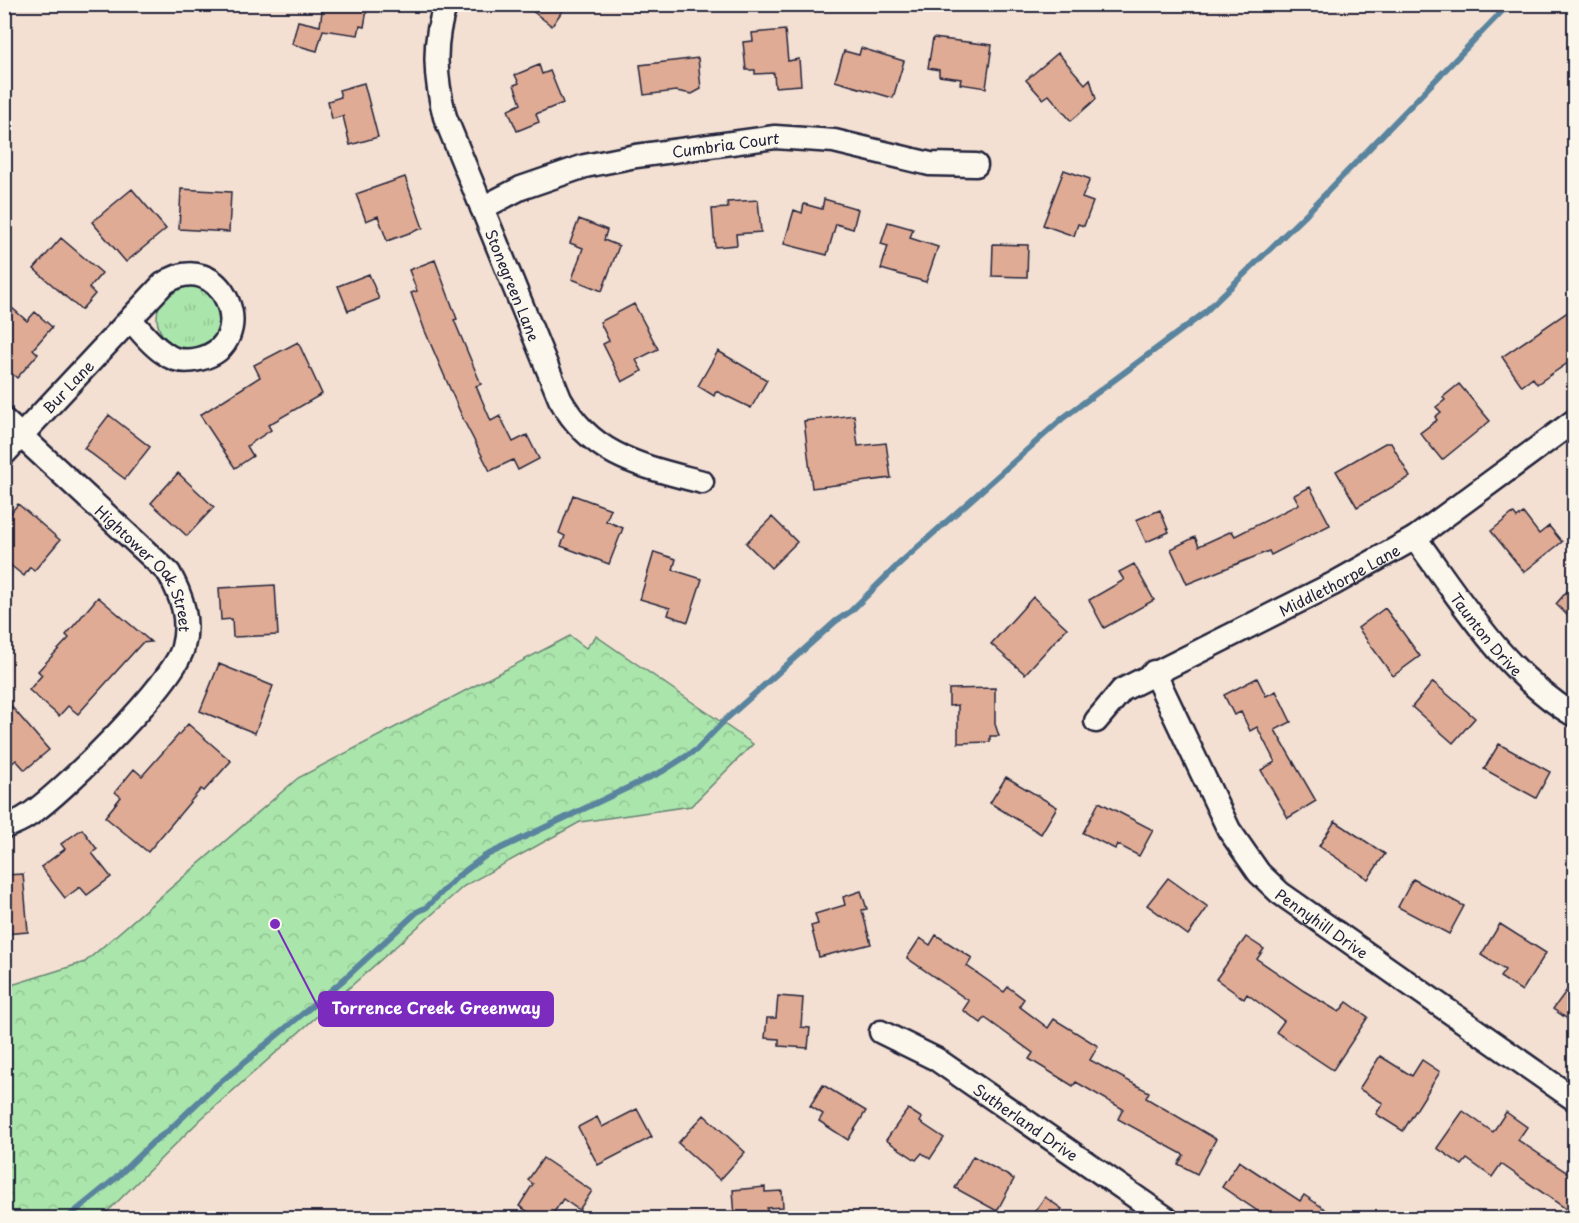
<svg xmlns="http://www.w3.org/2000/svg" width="1579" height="1223" viewBox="0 0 1579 1223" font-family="'Playpen Sans',sans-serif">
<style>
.grass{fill:url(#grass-tufts);stroke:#668473;stroke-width:1.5}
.forest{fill:url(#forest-crowns);stroke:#668473;stroke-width:1.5}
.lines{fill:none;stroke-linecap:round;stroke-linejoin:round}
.stream{stroke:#5a849e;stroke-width:6}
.building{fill:#dfab94;stroke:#22223b;stroke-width:1.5}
.minor-casing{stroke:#22223b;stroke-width:27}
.minor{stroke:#fbf7ec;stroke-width:22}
.labels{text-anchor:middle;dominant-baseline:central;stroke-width:6;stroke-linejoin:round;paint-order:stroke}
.street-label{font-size:15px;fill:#22223b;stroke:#fbf7ec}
.leader{fill:none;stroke:#7b2cbf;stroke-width:2}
.callout-dot{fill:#7b2cbf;stroke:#fbf7ec;stroke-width:2}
.callout{fill:#7b2cbf;stroke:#7b2cbf;stroke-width:2}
.callout-label{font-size:16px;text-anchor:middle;font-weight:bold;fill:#fff}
</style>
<defs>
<pattern id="grass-tufts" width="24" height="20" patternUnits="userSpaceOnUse" patternTransform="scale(1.5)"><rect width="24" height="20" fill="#aae5ab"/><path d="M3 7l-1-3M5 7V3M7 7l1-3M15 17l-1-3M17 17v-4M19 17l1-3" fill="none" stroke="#92c494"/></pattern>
<pattern id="forest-crowns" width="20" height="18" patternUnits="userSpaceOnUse" patternTransform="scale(1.5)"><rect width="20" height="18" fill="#aae5ab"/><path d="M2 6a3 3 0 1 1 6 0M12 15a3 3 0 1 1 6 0" fill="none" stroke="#92c494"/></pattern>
</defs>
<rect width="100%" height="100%" fill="#f3e0d2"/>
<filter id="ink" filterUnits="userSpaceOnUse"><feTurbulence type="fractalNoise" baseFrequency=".0167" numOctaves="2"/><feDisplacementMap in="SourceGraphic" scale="12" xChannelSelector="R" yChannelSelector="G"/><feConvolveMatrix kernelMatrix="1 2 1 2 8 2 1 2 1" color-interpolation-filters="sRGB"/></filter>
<g filter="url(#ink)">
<path class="grass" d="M157 317a32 32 0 1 1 64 0a32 32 0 1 1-64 0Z"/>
<path class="forest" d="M 570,636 L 586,648 L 596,636 L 753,744 L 691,806 L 580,822 L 464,886 L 201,1119 L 101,1218 L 5,1218 L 5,987 L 85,962 L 298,778 Z"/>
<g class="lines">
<path class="stream" d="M 67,1218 L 116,1178 L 153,1142 L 168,1131 L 211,1090 L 341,982 L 417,912 L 427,907 L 457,877 L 485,856 L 663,771 L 696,750 L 725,720 L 836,621 L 851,611 L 900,563 L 1063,418 L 1203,314 L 1307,213 L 1509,4"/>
</g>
<path class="building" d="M 323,4 L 368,4 L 364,27 L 360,26 L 358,35 L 323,30 L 317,51 L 292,44 L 298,21 L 320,26 Z
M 523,4 L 567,4 L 552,26 Z
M 785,30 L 788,61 L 799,59 L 801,85 L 775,87 L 774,73 L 755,74 L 755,70 L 746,70 L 743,42 L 753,41 L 752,33 Z
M 933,38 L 992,45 L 986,88 L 960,84 L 961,79 L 939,76 L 939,70 L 928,68 Z
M 861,48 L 904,61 L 893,98 L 835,81 L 844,51 L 859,55 Z
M 1058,53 L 1085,84 L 1090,79 L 1096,99 L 1071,121 L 1049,95 L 1043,99 L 1026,80 Z
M 698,58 L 701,89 L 692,94 L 676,91 L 644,95 L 640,65 Z
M 539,65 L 542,74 L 550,71 L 563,103 L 536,114 L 539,122 L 517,131 L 508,110 L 521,104 L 514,85 L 519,83 L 515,75 Z
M 364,83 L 378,137 L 350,145 L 343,116 L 332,119 L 328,101 L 341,97 L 339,90 Z
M 1064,170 L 1090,179 L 1082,198 L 1093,202 L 1084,226 L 1078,224 L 1074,236 L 1043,225 Z
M 405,177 L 423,228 L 387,241 L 378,216 L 366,221 L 356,194 Z
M 132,189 L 166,229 L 126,262 L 92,222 Z
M 181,189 L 231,192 L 229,232 L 179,229 Z
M 824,199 L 858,209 L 853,229 L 836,224 L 827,255 L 784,244 L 794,210 L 802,213 L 804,204 L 822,209 Z
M 758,200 L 761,232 L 736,234 L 737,245 L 715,247 L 712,209 L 728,208 L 727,202 Z
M 579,219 L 607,230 L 604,240 L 619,246 L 602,291 L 572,279 L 583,248 L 570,243 Z
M 888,222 L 913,229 L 910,238 L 938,247 L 926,282 L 881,269 L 888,246 L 881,244 Z
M 61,238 L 102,273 L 89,288 L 95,294 L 81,310 L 34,269 Z
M 993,244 L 1028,245 L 1027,277 L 992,276 Z
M 435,260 L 457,319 L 454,320 L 481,384 L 476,386 L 491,421 L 500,416 L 513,442 L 527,435 L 539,459 L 518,470 L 513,460 L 490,471 L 464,421 L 425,331 L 411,293 L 417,291 L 409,270 Z
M 369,274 L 379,299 L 348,311 L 338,286 Z
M 4,301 L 27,321 L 35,312 L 52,327 L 33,349 L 38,354 L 17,378 L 4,367 Z
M 634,304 L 658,349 L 636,360 L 642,371 L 622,382 L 603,344 L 609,341 L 600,322 Z
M 1575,307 L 1575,358 L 1537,384 L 1533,378 L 1522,386 L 1502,357 Z
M 298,342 L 322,394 L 268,425 L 271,430 L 247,446 L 253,456 L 235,468 L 200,415 L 260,377 L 254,365 Z
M 718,351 L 767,380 L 751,408 L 716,391 L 714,396 L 698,386 Z
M 1459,384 L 1490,421 L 1442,460 L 1420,433 L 1437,420 L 1435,417 L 1441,412 L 1436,407 L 1445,400 L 1443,397 Z
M 109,415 L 150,447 L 125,479 L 84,448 Z
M 854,415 L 858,446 L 886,443 L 891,478 L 812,488 L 804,421 Z
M 1385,443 L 1391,443 L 1410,477 L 1357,507 L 1336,471 Z
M 178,473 L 214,507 L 187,536 L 151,503 Z
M 1310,487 L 1330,525 L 1271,555 L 1269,551 L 1187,584 L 1171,549 L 1195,537 L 1199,546 L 1232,531 L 1235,536 L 1299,504 L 1294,495 Z
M 573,495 L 611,509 L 606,521 L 623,528 L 609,564 L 561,546 L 565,536 L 559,533 Z
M 18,504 L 60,540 L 34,571 L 30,567 L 24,576 L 4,560 L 4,521 Z
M 1160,510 L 1169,532 L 1146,542 L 1136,520 Z
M 1513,513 L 1517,518 L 1523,513 L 1539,534 L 1549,526 L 1562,542 L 1524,572 L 1491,531 Z
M 772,517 L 797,542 L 771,568 L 746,543 Z
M 654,552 L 676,559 L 673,570 L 702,579 L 688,622 L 668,615 L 670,608 L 640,599 Z
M 1134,564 L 1154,600 L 1104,628 L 1089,600 L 1124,580 L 1119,572 Z
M 1575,582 L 1575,623 L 1556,604 Z
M 275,585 L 278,635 L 233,637 L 232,619 L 221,620 L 219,588 Z
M 98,597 L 151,642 L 142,643 L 78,714 L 68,706 L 59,716 L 29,690 L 42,675 L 38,671 L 69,638 L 66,635 Z
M 1033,597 L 1067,628 L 1025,674 L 991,644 Z
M 1385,608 L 1420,656 L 1393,676 L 1358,628 Z
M 219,664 L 273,686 L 255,733 L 200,711 Z
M 1257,678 L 1266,696 L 1276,691 L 1291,722 L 1275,730 L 1316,801 L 1288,818 L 1261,770 L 1275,762 L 1257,727 L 1250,731 L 1241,712 L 1234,715 L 1224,695 Z
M 1433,682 L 1475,718 L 1453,743 L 1412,707 Z
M 995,688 L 995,724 L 999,736 L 990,736 L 990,742 L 958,743 L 958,705 L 949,706 L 949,689 Z
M 4,698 L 49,750 L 25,770 L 16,760 L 4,770 Z
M 188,724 L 231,761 L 204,791 L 201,789 L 148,852 L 105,817 L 121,797 L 115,792 L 134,769 L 142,776 Z
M 1499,744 L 1550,772 L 1536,798 L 1484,769 Z
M 1006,777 L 1057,807 L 1041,834 L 990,803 Z
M 1099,802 L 1153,830 L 1139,856 L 1117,844 L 1115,849 L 1083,833 Z
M 1335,821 L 1385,854 L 1368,879 L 1319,846 Z
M 82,829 L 97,849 L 92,853 L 111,877 L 87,895 L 80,887 L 65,898 L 41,867 L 65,849 L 61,844 Z
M 23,874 L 28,932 L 4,934 L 4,875 Z
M 1168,878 L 1208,907 L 1188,935 L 1147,905 Z
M 1413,879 L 1464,906 L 1449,934 L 1398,907 Z
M 861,891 L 867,909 L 862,910 L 871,944 L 819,957 L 811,926 L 818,924 L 815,914 L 845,905 L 843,897 Z
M 1500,924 L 1546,953 L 1522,991 L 1500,977 L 1505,970 L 1481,955 Z
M 936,935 L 972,958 L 967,966 L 1004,992 L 1008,987 L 1024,999 L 1019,1006 L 1048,1028 L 1054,1019 L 1098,1046 L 1090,1060 L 1149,1092 L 1146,1098 L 1216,1139 L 1197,1174 L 1178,1164 L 1184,1155 L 1118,1119 L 1123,1109 L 1076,1082 L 1073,1086 L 1029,1059 L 1033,1053 L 985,1018 L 981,1023 L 963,1010 L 969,1001 L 907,958 L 920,938 L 930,945 Z
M 1246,937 L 1264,949 L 1257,959 L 1304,991 L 1339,1012 L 1347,1002 L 1368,1017 L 1333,1070 L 1276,1032 L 1284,1021 L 1247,994 L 1244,999 L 1216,979 Z
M 1575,979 L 1575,1024 L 1553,1009 Z
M 778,996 L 803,998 L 801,1027 L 810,1028 L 808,1048 L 779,1046 L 779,1039 L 765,1038 L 767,1018 L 776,1018 Z
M 1380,1056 L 1412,1076 L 1422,1060 L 1440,1072 L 1403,1131 L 1376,1114 L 1383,1103 L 1359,1089 Z
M 823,1085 L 866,1111 L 848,1140 L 819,1121 L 823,1114 L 810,1106 Z
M 637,1109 L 652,1137 L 598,1165 L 578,1127 L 597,1117 L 602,1127 Z
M 908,1109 L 922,1118 L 920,1122 L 944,1138 L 930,1159 L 922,1153 L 916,1160 L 886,1140 Z
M 1463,1111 L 1493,1132 L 1506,1112 L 1527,1127 L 1518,1140 L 1575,1178 L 1575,1215 L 1501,1164 L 1492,1177 L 1467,1159 L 1462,1165 L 1437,1148 Z
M 704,1115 L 745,1152 L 720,1180 L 678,1143 Z
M 973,1156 L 1014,1179 L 997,1211 L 955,1188 Z
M 543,1158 L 592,1191 L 579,1210 L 563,1199 L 550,1218 L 538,1218 L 519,1206 L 533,1184 L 528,1180 Z
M 1239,1161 L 1300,1201 L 1304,1195 L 1338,1218 L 1268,1218 L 1222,1187 Z
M 765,1187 L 765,1192 L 782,1191 L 783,1207 L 767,1208 L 767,1218 L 735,1218 L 733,1190 Z
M 1045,1197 L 1062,1209 L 1055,1218 L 1030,1218 Z"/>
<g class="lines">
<defs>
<g id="minor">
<path id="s1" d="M 446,4 C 432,42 435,79 445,117 L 560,399 C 592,457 642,466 702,482"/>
<path id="s2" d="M 482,208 L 521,188 L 585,166 L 636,156 L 775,137 L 834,141 L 930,164 L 976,165"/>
<path id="s3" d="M 4,420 L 169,573 C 182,597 190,620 183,647 C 176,681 61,794 29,815 C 22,820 13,824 4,827"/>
<path id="s4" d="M 4,454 L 163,284 C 222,243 263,344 199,359 C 187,362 174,361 164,353 C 151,345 141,331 131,320"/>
<path id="s5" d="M 1415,538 C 1462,602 1505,674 1574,715"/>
<path id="s6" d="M 1154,672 L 1229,830 L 1259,873 L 1280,893 L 1574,1099"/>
<path id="s7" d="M 1096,721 L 1122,690 L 1333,584 L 1415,538 L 1574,421"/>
<path id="s8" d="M 881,1032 L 936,1059 L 1166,1218"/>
</g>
</defs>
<use href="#minor" class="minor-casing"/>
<use href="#minor" class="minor"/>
</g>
</g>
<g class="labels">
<g class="street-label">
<text stroke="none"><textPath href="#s2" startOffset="254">Cumbria Court</textPath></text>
<text stroke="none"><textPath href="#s1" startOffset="296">Stonegreen Lane</textPath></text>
<text stroke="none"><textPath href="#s4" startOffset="93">Bur Lane</textPath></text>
<text stroke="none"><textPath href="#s3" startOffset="208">Hightower Oak Street</textPath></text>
<text stroke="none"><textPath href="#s7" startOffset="284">Middlethorpe Lane</textPath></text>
<text stroke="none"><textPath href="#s5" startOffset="120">Taunton Drive</textPath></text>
<text stroke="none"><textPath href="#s6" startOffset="308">Pennyhill Drive</textPath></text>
<text stroke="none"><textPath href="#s8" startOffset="171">Sutherland Drive</textPath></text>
</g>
</g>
<path class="leader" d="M275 924L319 1009"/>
<circle class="callout-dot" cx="275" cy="924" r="6"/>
<rect class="callout" x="319" y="992" width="234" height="34" rx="6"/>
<g class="callout-label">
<text x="436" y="1014">Torrence Creek Greenway</text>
</g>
<rect width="1579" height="1223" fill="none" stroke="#fbf7ec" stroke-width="24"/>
<rect x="12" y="12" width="1555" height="1199" fill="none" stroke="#22223b" stroke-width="2" filter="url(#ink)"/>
</svg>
